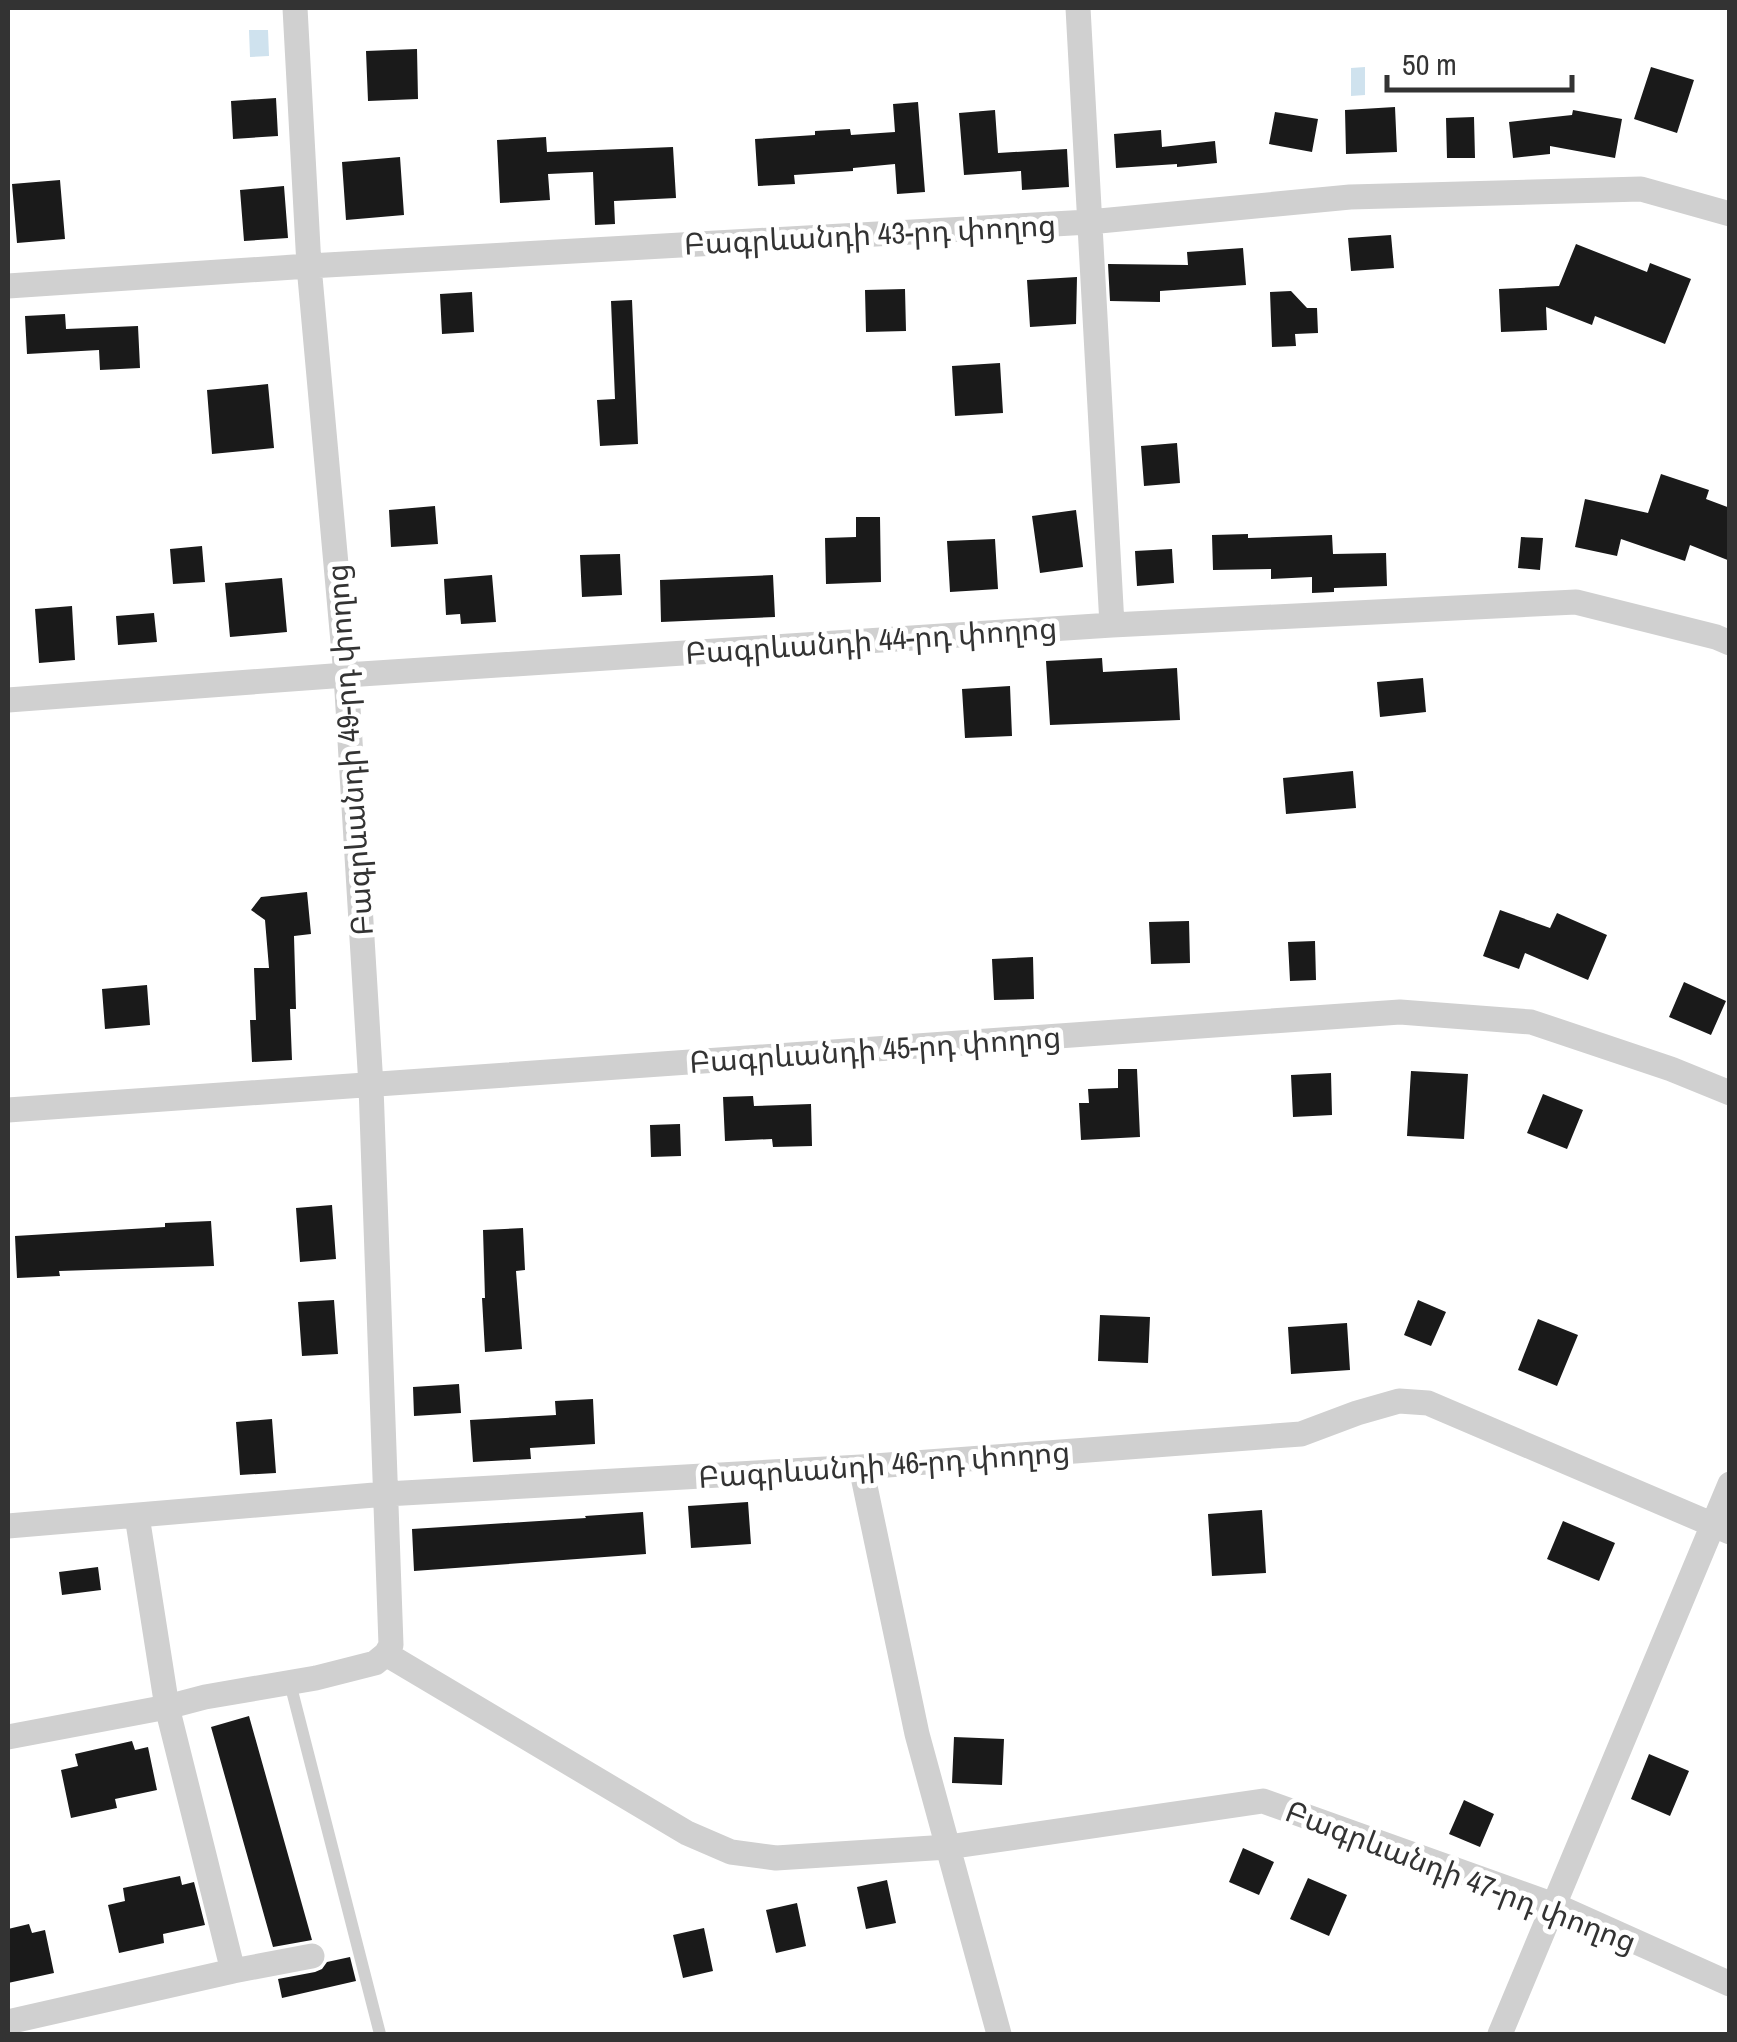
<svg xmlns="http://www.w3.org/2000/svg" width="1737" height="2042" viewBox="0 0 1737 2042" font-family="'Archivo Narrow','Noto Sans Armenian',sans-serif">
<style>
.water{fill:#cfe2ee}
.building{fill:#1a1a1a}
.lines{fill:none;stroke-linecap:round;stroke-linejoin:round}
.service{stroke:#d0d0d0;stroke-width:12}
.minor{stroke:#d0d0d0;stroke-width:25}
.labels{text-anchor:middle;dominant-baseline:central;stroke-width:10;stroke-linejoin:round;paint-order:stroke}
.street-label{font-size:30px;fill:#333;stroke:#fff}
</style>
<rect width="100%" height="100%" fill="#fff"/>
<path class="water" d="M 249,30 L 268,30 L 269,56 L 250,57 Z
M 1365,67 L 1365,95 L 1351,96 L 1351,68 Z"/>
<path class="building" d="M 417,49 L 418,99 L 368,101 L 366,51 Z
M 1651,67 L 1694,80 L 1677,133 L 1634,119 Z
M 276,98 L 278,136 L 233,139 L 231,101 Z
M 918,102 L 925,192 L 897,194 L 895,164 L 853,168 L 853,171 L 794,175 L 795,184 L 758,186 L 755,139 L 815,135 L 815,131 L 850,129 L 851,135 L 895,132 L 893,104 Z
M 1395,107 L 1397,152 L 1346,154 L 1345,110 Z
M 995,110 L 998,153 L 1067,149 L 1069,187 L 1022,190 L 1021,171 L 964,175 L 959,113 Z
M 1573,110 L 1622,119 L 1615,158 L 1550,146 L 1550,154 L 1513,158 L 1509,122 L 1572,115 Z
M 1275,112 L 1318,119 L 1312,152 L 1269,144 Z
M 1474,117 L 1475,158 L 1447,158 L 1446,118 Z
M 1161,130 L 1162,147 L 1215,141 L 1217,163 L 1177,167 L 1177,164 L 1116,168 L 1114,134 Z
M 546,137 L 547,152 L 673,147 L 676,198 L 614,201 L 615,224 L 595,225 L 593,172 L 548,174 L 550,200 L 500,203 L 497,140 Z
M 400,157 L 404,215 L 346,220 L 342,162 Z
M 60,180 L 65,239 L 17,243 L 12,184 Z
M 284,186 L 288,238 L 244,241 L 240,190 Z
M 1391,235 L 1394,268 L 1351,271 L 1348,238 Z
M 1576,244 L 1647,272 L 1650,263 L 1691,279 L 1665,344 L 1595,316 L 1592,325 L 1546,307 L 1547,330 L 1501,332 L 1499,289 L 1559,286 Z
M 1243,248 L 1246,285 L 1160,291 L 1160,302 L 1110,301 L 1108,264 L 1188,265 L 1187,252 Z
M 1077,277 L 1076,324 L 1030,327 L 1027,280 Z
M 905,289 L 906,331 L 866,332 L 865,290 Z
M 1291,291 L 1307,308 L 1317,308 L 1318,333 L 1295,334 L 1296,346 L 1272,347 L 1270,292 Z
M 472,292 L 474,332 L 442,334 L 440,294 Z
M 632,300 L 638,444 L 600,446 L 597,400 L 615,399 L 611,301 Z
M 65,314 L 66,329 L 138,326 L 140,368 L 100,370 L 99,350 L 27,354 L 25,316 Z
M 1000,363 L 1003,413 L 955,416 L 952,366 Z
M 268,384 L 274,448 L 212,454 L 207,390 Z
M 1177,443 L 1180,483 L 1144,486 L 1141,446 Z
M 1661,474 L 1709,490 L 1706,499 L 1730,508 L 1730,561 L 1690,545 L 1685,561 L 1621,539 L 1617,556 L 1575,547 L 1585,499 L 1648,513 Z
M 435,506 L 438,544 L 391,547 L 389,510 Z
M 1076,510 L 1083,567 L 1040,573 L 1032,516 Z
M 856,517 L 880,517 L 881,582 L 826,584 L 825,538 L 856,537 Z
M 1248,534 L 1248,538 L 1332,535 L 1333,554 L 1386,553 L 1387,586 L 1334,588 L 1334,592 L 1312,593 L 1312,577 L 1271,579 L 1271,569 L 1213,570 L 1212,535 Z
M 1521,537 L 1543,538 L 1540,570 L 1518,568 Z
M 995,539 L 998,589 L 950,592 L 947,541 Z
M 202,546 L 205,582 L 173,584 L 170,549 Z
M 1172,549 L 1174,583 L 1137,586 L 1135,551 Z
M 620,554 L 622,595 L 582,597 L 580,555 Z
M 492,575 L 496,622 L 461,624 L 460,614 L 446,615 L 444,579 Z
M 773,575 L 775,617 L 661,622 L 660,580 Z
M 282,578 L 287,632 L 230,637 L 225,583 Z
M 72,606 L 75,660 L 39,663 L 35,609 Z
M 154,613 L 157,642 L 118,645 L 116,616 Z
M 1102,658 L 1103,672 L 1177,668 L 1180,720 L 1050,725 L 1046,661 Z
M 1423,678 L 1426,712 L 1380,717 L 1377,682 Z
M 1010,686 L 1012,736 L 965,738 L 962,689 Z
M 1353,771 L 1356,808 L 1286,814 L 1283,778 Z
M 307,892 L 311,934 L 294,936 L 296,1009 L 290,1009 L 292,1060 L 252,1062 L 250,1020 L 256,1020 L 254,968 L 269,968 L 265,920 L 251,910 L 261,897 Z
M 1500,910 L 1550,928 L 1557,913 L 1607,935 L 1588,980 L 1525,953 L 1519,969 L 1483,956 Z
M 1189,921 L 1190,963 L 1151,964 L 1149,922 Z
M 1315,941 L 1316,980 L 1290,981 L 1288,942 Z
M 1033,957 L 1034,999 L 994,1000 L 992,959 Z
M 1684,982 L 1726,1001 L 1711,1035 L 1669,1017 Z
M 147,985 L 150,1025 L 105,1029 L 102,989 Z
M 1118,1069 L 1137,1069 L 1140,1137 L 1081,1140 L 1079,1103 L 1089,1103 L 1088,1089 L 1118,1088 Z
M 1411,1071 L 1468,1074 L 1464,1139 L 1407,1136 Z
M 1331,1073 L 1332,1115 L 1293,1117 L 1291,1075 Z
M 1543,1094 L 1583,1110 L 1567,1149 L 1527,1133 Z
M 753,1096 L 754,1106 L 811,1104 L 812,1146 L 773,1147 L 772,1139 L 725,1141 L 723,1097 Z
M 680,1124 L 681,1156 L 651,1157 L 650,1125 Z
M 332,1205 L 336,1259 L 300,1262 L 296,1208 Z
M 211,1221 L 214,1266 L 59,1271 L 60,1276 L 17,1278 L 15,1236 L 165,1227 L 165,1223 Z
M 523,1228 L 525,1270 L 516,1271 L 522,1349 L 485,1352 L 482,1298 L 485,1298 L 483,1230 Z
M 334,1300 L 338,1354 L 302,1356 L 298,1302 Z
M 1418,1300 L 1446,1312 L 1431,1346 L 1404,1335 Z
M 1100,1315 L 1150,1317 L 1148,1363 L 1098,1361 Z
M 1538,1319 L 1578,1335 L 1557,1386 L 1518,1370 Z
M 1347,1323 L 1350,1370 L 1291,1374 L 1288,1327 Z
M 459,1384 L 461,1413 L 414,1416 L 413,1387 Z
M 593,1399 L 595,1444 L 530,1448 L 531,1459 L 473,1462 L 470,1420 L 556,1415 L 555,1401 Z
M 272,1419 L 276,1473 L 240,1475 L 236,1422 Z
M 748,1502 L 751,1544 L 691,1548 L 688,1506 Z
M 1262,1510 L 1266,1573 L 1212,1576 L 1208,1514 Z
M 643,1512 L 646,1554 L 414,1571 L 412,1529 L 586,1518 L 585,1516 Z
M 1563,1521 L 1615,1543 L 1599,1581 L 1547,1559 Z
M 98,1567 L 101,1590 L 62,1595 L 59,1572 Z
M 249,1716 L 312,1940 L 273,1947 L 211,1727 Z
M 954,1737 L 1004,1739 L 1002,1785 L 952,1783 Z
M 132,1741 L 135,1750 L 148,1747 L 157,1790 L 115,1799 L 117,1808 L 71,1818 L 61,1770 L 78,1766 L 75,1754 Z
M 1649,1754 L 1689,1771 L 1670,1816 L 1631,1799 Z
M 1464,1800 L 1494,1814 L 1480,1847 L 1449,1834 Z
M 1243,1848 L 1274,1862 L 1259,1895 L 1229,1882 Z
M 180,1876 L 182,1885 L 194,1882 L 205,1925 L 163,1934 L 164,1943 L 119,1953 L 108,1905 L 125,1901 L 123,1888 Z
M 1308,1878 L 1347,1895 L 1329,1936 L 1290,1919 Z
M 887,1880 L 896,1923 L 866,1929 L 857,1887 Z
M 797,1903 L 806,1946 L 776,1953 L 766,1910 Z
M 29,1924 L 32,1933 L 45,1930 L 54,1973 L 8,1983 L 8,1929 Z
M 704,1928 L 713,1971 L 683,1978 L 673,1935 Z
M 350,1957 L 356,1981 L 282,1998 L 278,1979 L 315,1972 L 322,1969 L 327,1962 Z"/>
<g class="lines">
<path class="service" d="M 290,1683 L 380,2034"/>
<path class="minor" d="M 1078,8 L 1112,625
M 8,286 L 309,266 L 1089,222 L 1350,197 L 1641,189 L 1730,214
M 8,700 L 346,675 L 1112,625 L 1576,602 L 1716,637 L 1730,643
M 8,1110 L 1400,1012 L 1531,1022 L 1671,1069 L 1730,1093
M 861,1467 L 917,1734 L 999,2034
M 137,1516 L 167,1707 L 233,1971
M 8,1526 L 386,1494 L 861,1467 L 1301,1434 L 1357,1413 L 1399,1401 L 1428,1403 L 1730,1532
M 386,1654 L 687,1833 L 731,1852 L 776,1858 L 948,1847 L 1263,1801 L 1554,1905 L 1730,1984
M 8,1737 L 167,1707 L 205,1697 L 316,1678 L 375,1663 L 386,1654 L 391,1645 L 371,1086 L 346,675 L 309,266 L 295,8
M 8,2022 L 233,1971 L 312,1956
M 1500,2034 L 1730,1484"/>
</g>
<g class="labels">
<g class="street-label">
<text transform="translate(870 234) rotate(-3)">Բագրևանդի 43-րդ փողոց</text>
<text transform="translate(871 640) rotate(-4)">Բագրևանդի 44-րդ փողոց</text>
<text transform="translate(349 750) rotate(-94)">Բագրևանդի 49-րդ փողոց</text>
<text transform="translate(875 1049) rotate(-4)">Բագրևանդի 45-րդ փողոց</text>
<text transform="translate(884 1464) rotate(-4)">Բագրևանդի 46-րդ փողոց</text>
<text transform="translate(1461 1876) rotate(21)">Բագրևանդի 47-րդ փողոց</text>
</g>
</g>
<rect width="1737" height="2042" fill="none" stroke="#333333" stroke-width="20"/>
<path d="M1387 75v15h185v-15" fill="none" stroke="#333333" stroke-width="5"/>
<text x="1402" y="75" font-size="30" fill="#333333" stroke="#ffffff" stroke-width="8" paint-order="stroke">50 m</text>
</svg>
